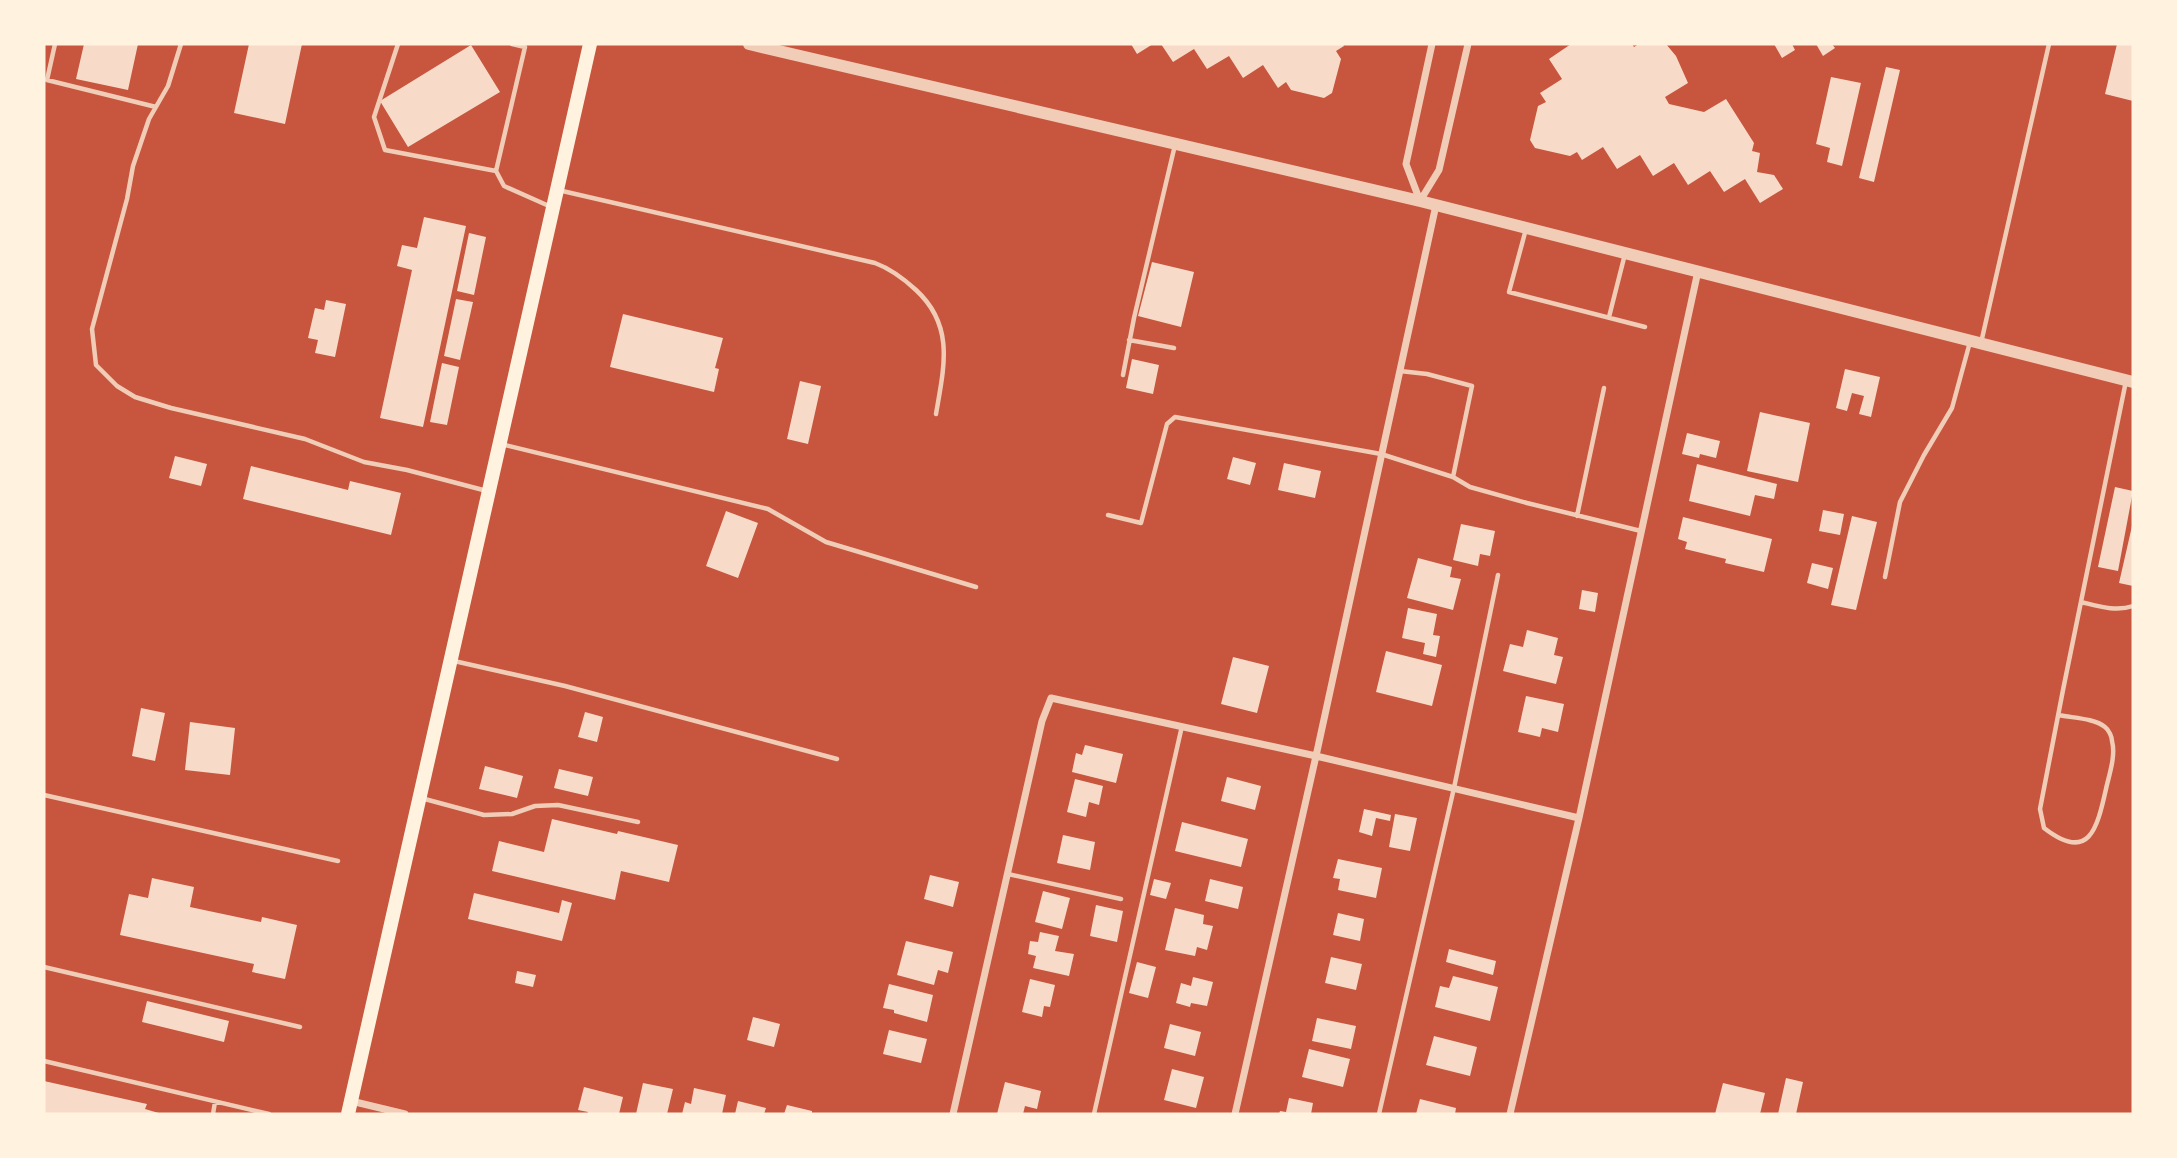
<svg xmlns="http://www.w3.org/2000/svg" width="2177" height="1158" viewBox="0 0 2177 1158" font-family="'Noto Serif',serif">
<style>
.building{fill:#f7dbc8}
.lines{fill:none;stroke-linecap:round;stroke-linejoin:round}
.service{stroke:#f1ccb7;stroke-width:4.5}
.minor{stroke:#f1ccb7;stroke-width:7}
.tertiary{stroke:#f1ccb7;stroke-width:12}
.secondary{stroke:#fff3e0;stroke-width:14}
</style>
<rect width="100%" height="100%" fill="#c8553d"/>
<path class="building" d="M 84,44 L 138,44 L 128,90 L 76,79 Z
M 249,44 L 302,44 L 285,124 L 234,113 Z
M 1131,44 L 1153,44 L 1137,54 Z
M 1161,44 L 1343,44 L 1344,46 L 1336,51 L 1341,59 L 1332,93 L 1324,98 L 1291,90 L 1286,82 L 1278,88 L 1263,65 L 1243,78 L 1229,56 L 1207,69 L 1194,49 L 1173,62 Z
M 1571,44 L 1632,44 L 1634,47 L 1639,44 L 1666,44 L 1676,56 L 1688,83 L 1665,97 L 1669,104 L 1704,112 L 1726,99 L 1754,143 L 1752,151 L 1760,153 L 1757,172 L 1774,175 L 1783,189 L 1760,203 L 1745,179 L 1724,192 L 1710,171 L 1688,185 L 1674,163 L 1653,176 L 1640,155 L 1617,169 L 1603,147 L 1582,160 L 1577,152 L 1570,156 L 1535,148 L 1530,140 L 1538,106 L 1546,102 L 1540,93 L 1562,79 L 1549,59 Z
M 1774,44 L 1792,44 L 1795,50 L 1782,58 Z
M 1816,44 L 1832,44 L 1835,48 L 1823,56 Z
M 2117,44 L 2133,44 L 2133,101 L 2105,94 Z
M 471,45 L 500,92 L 408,147 L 380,101 Z
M 1886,67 L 1900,70 L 1874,182 L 1859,178 Z
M 1831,77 L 1861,83 L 1842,166 L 1827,162 L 1830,148 L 1816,144 Z
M 424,217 L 466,226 L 423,427 L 380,418 L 412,270 L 397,266 L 402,245 L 417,248 Z
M 469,233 L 486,237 L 474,295 L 457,291 Z
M 1152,262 L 1194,272 L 1181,327 L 1138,316 Z
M 456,299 L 473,302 L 460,360 L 444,356 Z
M 326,300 L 346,304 L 335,357 L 315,353 L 318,340 L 308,338 L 315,308 L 324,310 Z
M 623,314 L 723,338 L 715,368 L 719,369 L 714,392 L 610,367 Z
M 1132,359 L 1159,365 L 1153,394 L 1126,388 Z
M 442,363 L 459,367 L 447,425 L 430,422 Z
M 1845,369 L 1880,377 L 1871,417 L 1859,414 L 1864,396 L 1852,393 L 1847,411 L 1836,408 Z
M 800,381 L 821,386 L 808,444 L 787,439 Z
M 1760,412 L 1810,423 L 1798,482 L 1747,471 Z
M 1687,433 L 1720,441 L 1716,458 L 1700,454 L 1699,458 L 1682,454 Z
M 175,456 L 207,464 L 201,486 L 169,478 Z
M 1233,457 L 1256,463 L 1250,485 L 1227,479 Z
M 1284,463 L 1321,471 L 1315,498 L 1278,490 Z
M 1697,464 L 1777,484 L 1774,499 L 1755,495 L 1750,516 L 1689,501 Z
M 251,466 L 348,490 L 350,481 L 401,493 L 391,535 L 243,499 Z
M 2115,487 L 2133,491 L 2118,571 L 2098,567 Z
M 1823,510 L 1844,514 L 1840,535 L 1819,531 Z
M 726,511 L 758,523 L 738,578 L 706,566 Z
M 1852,516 L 1877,522 L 1856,610 L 1831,605 Z
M 1683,517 L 1772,539 L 1764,572 L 1725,563 L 1726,559 L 1685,549 L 1687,542 L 1678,539 Z
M 1461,524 L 1495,531 L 1490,556 L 1480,554 L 1478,566 L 1453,560 Z
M 2132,526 L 2133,526 L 2133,586 L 2119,583 Z
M 1418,558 L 1452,567 L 1450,577 L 1461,579 L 1453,610 L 1407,598 Z
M 1812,563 L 1833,568 L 1828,589 L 1807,583 Z
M 1582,590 L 1598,593 L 1595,612 L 1579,609 Z
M 1408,608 L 1437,614 L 1433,635 L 1440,636 L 1436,657 L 1423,654 L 1425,643 L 1402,638 Z
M 1527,630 L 1558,638 L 1554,655 L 1563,657 L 1556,684 L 1503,671 L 1510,644 L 1523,647 Z
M 1386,651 L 1442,665 L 1432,706 L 1376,692 Z
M 1233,657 L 1269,666 L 1257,713 L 1221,704 Z
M 1526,696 L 1564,704 L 1558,732 L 1542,728 L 1540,737 L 1518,732 Z
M 141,708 L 165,713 L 155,761 L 132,756 Z
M 585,712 L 603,717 L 597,742 L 578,737 Z
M 190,722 L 235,728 L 230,775 L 185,770 Z
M 1085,745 L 1123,754 L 1116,783 L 1072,772 L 1076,753 L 1082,755 Z
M 485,766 L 523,776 L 517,798 L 479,789 Z
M 559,769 L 593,777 L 588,796 L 554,788 Z
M 1227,777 L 1261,786 L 1255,810 L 1221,801 Z
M 1075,779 L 1103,786 L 1099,805 L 1089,802 L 1086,817 L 1067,812 Z
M 1364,809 L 1391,815 L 1390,821 L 1376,818 L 1372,836 L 1359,832 Z
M 1395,814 L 1417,818 L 1410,851 L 1389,847 Z
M 552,819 L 617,834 L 618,831 L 678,845 L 669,882 L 621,871 L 615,900 L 492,871 L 499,841 L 544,852 Z
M 1182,822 L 1248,839 L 1241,867 L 1175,851 Z
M 1063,835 L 1095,842 L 1090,870 L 1057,863 Z
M 1338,859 L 1382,868 L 1376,898 L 1338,890 L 1340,879 L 1333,878 Z
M 930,875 L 959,882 L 953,907 L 924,899 Z
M 152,878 L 194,887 L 190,907 L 261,922 L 262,917 L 297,925 L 285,979 L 252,972 L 254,964 L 120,935 L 129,894 L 148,898 Z
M 1154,879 L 1171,883 L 1166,899 L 1150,895 Z
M 1210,879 L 1243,887 L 1238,909 L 1205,901 Z
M 1043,891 L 1070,898 L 1062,929 L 1035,922 Z
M 474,893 L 559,913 L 562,900 L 572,903 L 562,941 L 468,919 Z
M 1096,905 L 1123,911 L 1117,942 L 1090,936 Z
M 1175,908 L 1204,915 L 1203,924 L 1213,926 L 1207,950 L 1197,947 L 1195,956 L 1165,950 Z
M 1338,913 L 1364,919 L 1360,941 L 1333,935 Z
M 1040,932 L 1059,936 L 1055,951 L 1074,954 L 1069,976 L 1033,968 L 1036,956 L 1028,954 L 1030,941 L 1038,942 Z
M 906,941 L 953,952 L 948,973 L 938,970 L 934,985 L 897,975 Z
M 1449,949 L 1496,961 L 1493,975 L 1446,962 Z
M 1331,957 L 1362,964 L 1356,990 L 1325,983 Z
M 1137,962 L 1156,967 L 1148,998 L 1129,993 Z
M 517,971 L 536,975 L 533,987 L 515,983 Z
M 1453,976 L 1498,987 L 1490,1021 L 1435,1007 L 1440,986 L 1449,988 Z
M 1193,977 L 1213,982 L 1207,1006 L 1191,1003 L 1190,1007 L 1176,1003 L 1181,983 L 1191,986 Z
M 1030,979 L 1055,985 L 1050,1007 L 1044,1006 L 1042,1017 L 1022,1012 Z
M 889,984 L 933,995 L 927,1022 L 894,1013 L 894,1010 L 883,1008 Z
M 147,1001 L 229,1021 L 224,1042 L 142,1022 Z
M 753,1017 L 780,1024 L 774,1047 L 747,1040 Z
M 1317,1018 L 1356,1026 L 1351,1049 L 1312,1041 Z
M 1170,1024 L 1201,1032 L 1195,1056 L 1164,1048 Z
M 889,1030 L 927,1039 L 921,1063 L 883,1054 Z
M 1434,1036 L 1477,1047 L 1470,1076 L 1426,1065 Z
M 1309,1049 L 1350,1059 L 1343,1087 L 1302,1077 Z
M 1172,1069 L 1204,1077 L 1196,1108 L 1164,1100 Z
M 1786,1078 L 1803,1082 L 1796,1114 L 1778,1114 Z
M 44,1081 L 147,1104 L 145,1109 L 162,1114 L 44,1114 Z
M 1005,1082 L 1041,1091 L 1037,1109 L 1025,1106 L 1023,1114 L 997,1114 Z
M 643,1083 L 673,1089 L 667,1114 L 636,1114 Z
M 1723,1083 L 1765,1093 L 1760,1114 L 1715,1114 Z
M 584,1087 L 623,1097 L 619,1114 L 587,1114 L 588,1112 L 578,1110 Z
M 694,1088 L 726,1095 L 722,1114 L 682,1114 L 685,1102 L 691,1104 Z
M 1289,1098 L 1313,1103 L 1311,1114 L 1279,1114 L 1280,1111 L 1286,1112 Z
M 1420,1099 L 1456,1108 L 1455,1114 L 1416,1114 Z
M 738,1101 L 766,1108 L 764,1114 L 735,1114 Z
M 787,1105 L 812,1111 L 812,1114 L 784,1114 Z"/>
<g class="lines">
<path class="service" d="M 55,44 L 47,80 L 156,107
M 181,44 L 168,86 L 149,119 L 133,166 L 127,199 L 92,329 L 96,365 L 117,386 L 135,397 L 171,408 L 305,439 L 364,462 L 407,470 L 487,491
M 398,44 L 374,117 L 385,150 L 496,171
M 512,44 L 525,47 L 496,171 L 504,186 L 549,206
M 558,190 L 875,263 C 891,269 903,278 916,290 C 955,326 944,367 936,414
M 1526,229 L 1509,292 L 1645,327
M 1609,317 L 1625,254
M 1129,340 L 1174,348
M 1981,343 L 2049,44
M 1123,375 L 1134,318 L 1175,145
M 501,444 L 768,509 L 826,542 L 976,587
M 1453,477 L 1470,487 L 1527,503 L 1641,531
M 1108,515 L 1141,523 L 1167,424 L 1175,417 L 1381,454 L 1453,477 L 1472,386 L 1427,374 L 1400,371
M 1577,516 L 1604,388
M 1885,577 L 1900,502 L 1924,455 L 1952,408 L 1970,342
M 2081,602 C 2098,606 2116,612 2133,606
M 454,661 L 565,686 L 837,759
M 2059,715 C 2072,718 2094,718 2105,727 C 2109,730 2112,737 2112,741 C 2116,756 2109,775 2106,789 C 2097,829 2089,863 2044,828 L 2040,809 L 2063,690 L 2126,381
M 44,795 L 338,861
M 421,798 L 484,815 L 512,814 L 535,806 L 558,805 L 638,822
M 1008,874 L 1121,899
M 44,967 L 300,1027
M 44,1061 L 269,1114
M 213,1114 L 215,1102
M 1094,1114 L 1182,726
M 1379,1114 L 1454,788 L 1498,575"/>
<path class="minor" d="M 1420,201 L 1439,170 L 1468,44
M 1420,201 L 1406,164 L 1432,44
M 351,1101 L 405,1114
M 953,1114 L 1042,721 L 1051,698 L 1316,756 L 1579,818
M 1235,1114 L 1316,756 L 1436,205
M 1510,1114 L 1579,818 L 1698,271"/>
<path class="tertiary" d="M 749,44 L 1420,201 L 2133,382"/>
<path class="secondary" d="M 348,1114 L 590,44"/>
</g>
<rect width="2177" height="1158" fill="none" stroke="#fff3e0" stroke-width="91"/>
</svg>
